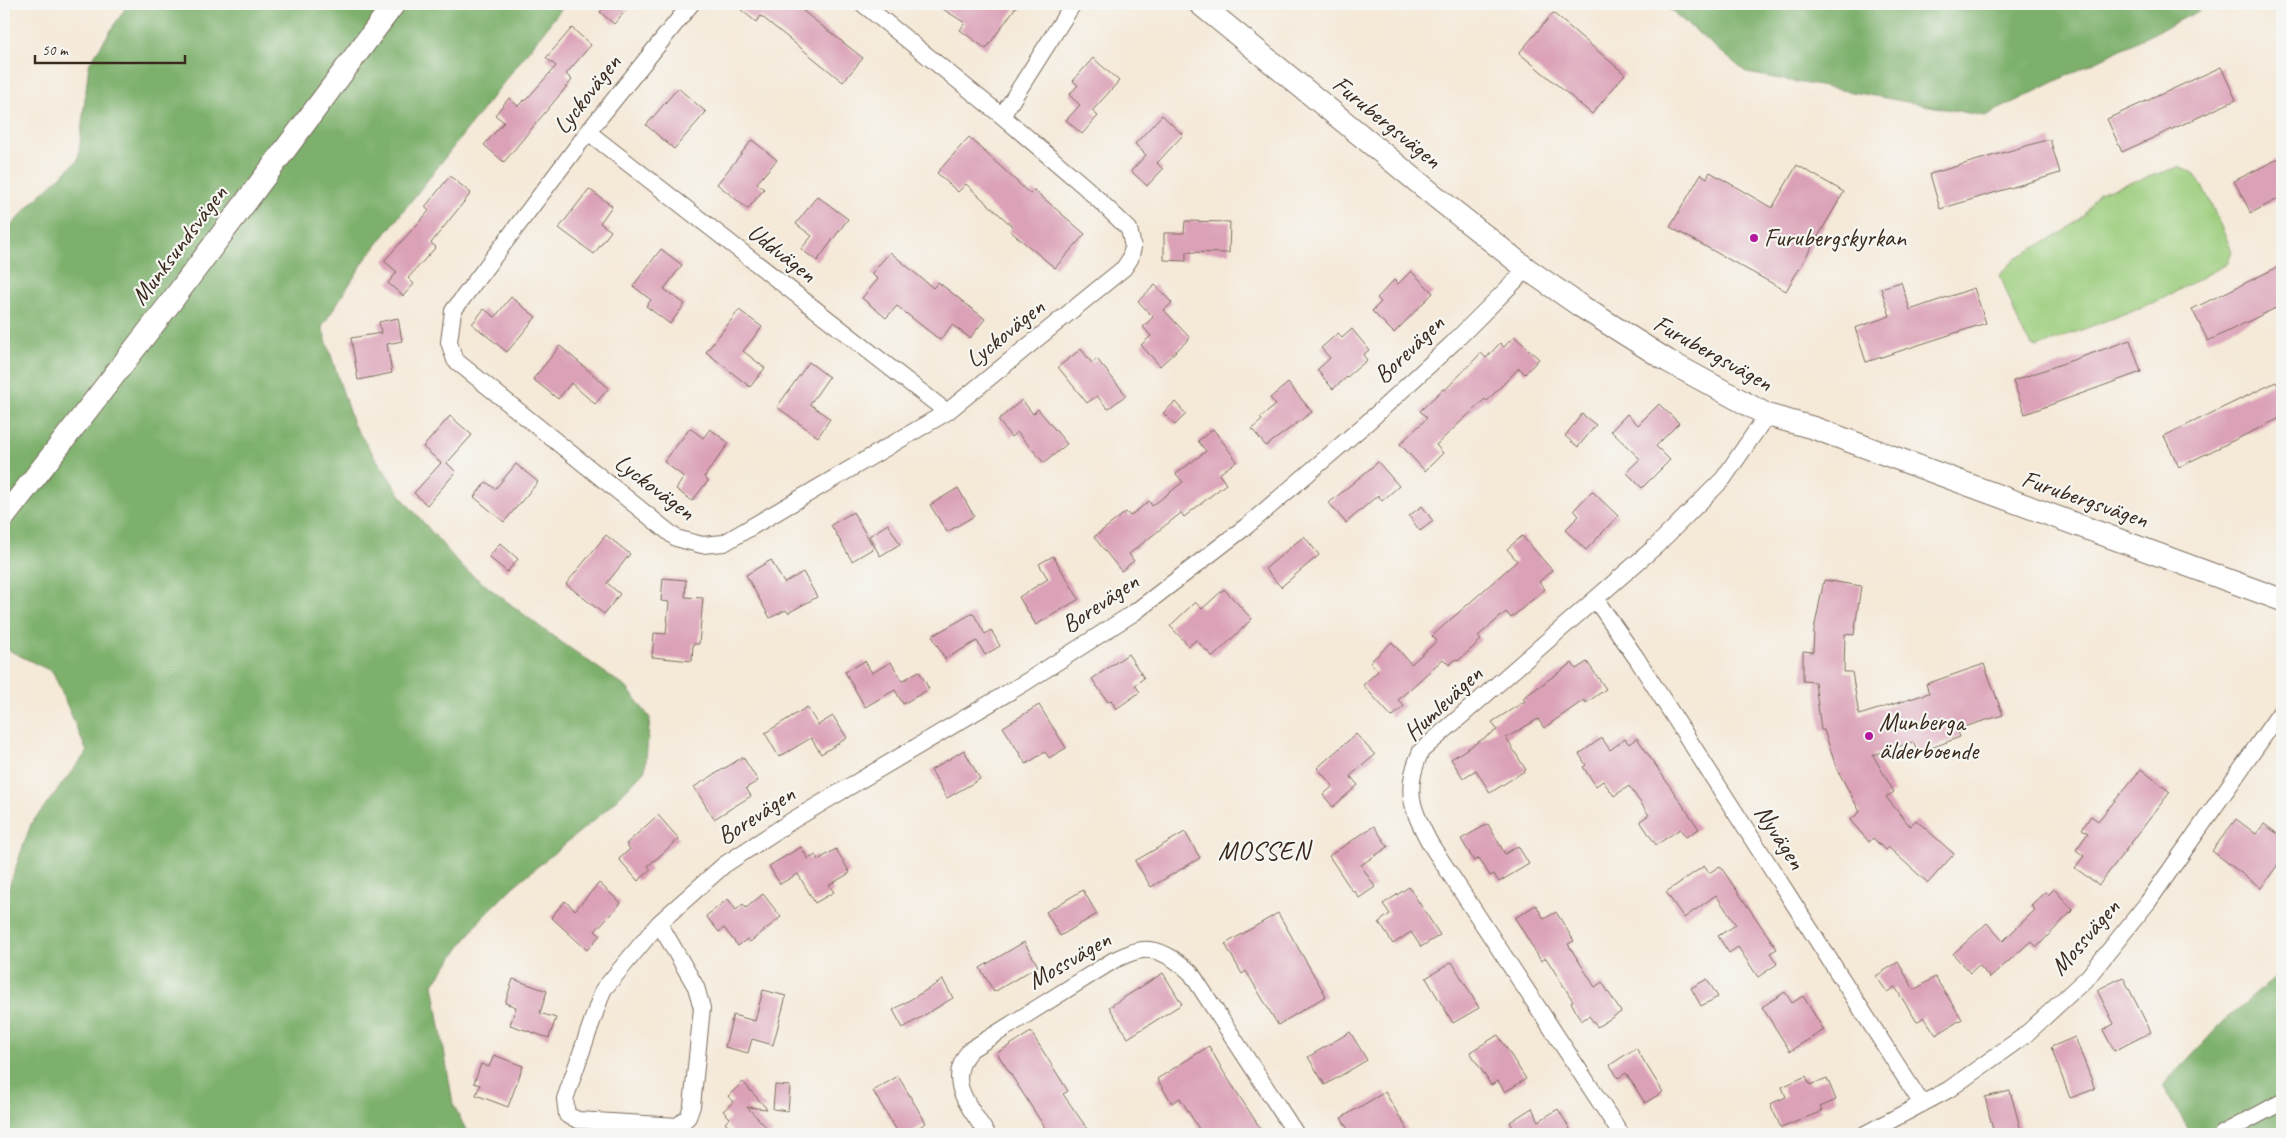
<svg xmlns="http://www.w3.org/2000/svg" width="2286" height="1138" viewBox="0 0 2286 1138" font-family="Caveat,sans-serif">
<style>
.green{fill:#9ccd7d;stroke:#6c7c4e}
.forest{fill:#7db06c;stroke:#5c6d45}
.building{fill:#dba1b7}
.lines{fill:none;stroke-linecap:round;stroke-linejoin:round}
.street-casing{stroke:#7c6d5f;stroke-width:18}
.secondary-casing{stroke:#7c6d5f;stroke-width:24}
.street{stroke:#fff;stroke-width:16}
.secondary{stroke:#fff;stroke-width:22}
.poi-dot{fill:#b5179e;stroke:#f6f6f2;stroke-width:2}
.labels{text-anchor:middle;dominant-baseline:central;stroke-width:4.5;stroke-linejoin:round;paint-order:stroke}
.street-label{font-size:25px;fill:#3b2a1e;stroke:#f6f6f2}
.poi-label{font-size:25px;fill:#3b2a1e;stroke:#f6f6f2;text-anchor:start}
.neighbourhood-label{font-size:26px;letter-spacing:1px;fill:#3b2a1e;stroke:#f6f6f2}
</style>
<rect width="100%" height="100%" fill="#f6f6f2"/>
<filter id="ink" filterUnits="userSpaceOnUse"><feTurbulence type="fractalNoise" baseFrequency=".02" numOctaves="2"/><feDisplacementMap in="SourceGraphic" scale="10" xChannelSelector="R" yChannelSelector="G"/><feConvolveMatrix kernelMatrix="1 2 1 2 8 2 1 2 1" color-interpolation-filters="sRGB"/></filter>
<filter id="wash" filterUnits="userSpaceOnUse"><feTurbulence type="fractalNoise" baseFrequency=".0096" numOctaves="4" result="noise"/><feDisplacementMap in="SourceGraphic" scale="20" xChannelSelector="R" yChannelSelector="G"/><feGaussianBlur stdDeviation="1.12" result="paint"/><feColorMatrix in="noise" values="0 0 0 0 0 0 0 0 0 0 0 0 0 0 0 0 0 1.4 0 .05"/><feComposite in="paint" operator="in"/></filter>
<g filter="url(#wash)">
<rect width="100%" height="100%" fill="#f5e9d8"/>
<path class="green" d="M 2179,167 L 2194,173 L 2205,191 L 2232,251 L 2227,264 L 2160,300 L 2037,347 L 2030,344 L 2020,327 L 2000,275 L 2016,258 L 2065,231 L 2084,215 L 2098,193 Z"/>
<path class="forest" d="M 128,4 L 565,4 L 365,260 L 322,327 L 353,424 L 404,500 L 463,568 L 547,632 L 627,688 L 650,718 L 645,770 L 606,810 L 514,886 L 481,919 L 433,984 L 453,1104 L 468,1134 L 4,1134 L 4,901 L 31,824 L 87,752 L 53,672 L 4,648 L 4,233 L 34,201 L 78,160 L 89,64 Z
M 1663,4 L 2213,4 L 1985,116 L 1747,73 Z
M 2282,972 L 2282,1134 L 2191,1134 L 2163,1085 L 2226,1019 Z"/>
<g id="blocks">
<path class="building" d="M 607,4 L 631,4 L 614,24 L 600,12 Z
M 734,4 L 810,4 L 803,11 L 863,58 L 843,82 L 761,16 L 756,22 Z
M 935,4 L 1018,4 L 986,49 L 960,30 L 965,23 Z
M 1553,13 L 1625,74 L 1592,114 L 1519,53 Z
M 572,28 L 591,45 L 566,74 L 572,80 L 504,162 L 484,145 L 504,122 L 495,115 L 509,98 L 518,106 L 524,100 L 525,101 L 556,66 L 546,58 Z
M 1093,58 L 1119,81 L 1092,111 L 1098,116 L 1082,134 L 1066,120 L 1080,105 L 1069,95 L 1078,85 L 1073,81 Z
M 2221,67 L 2236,100 L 2122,152 L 2107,119 Z
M 678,88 L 706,112 L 674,149 L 646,125 Z
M 1162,115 L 1183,135 L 1157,163 L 1163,169 L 1147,186 L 1131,171 L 1146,155 L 1135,144 Z
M 969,137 L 1030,194 L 1034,190 L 1085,234 L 1055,268 L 1010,231 L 1013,227 L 966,184 L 958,192 L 937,173 Z
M 2050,139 L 2060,173 L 1940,209 L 1930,174 Z
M 752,140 L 777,160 L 757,183 L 764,189 L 748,209 L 717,184 Z
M 2282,157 L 2282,197 L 2251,213 L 2234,181 Z
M 1797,165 L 1844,192 L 1786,291 L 1670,227 L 1701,174 L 1707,178 L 1710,172 L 1772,208 Z
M 450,176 L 471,193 L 431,243 L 436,247 L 408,278 L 414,284 L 403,296 L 388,283 L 397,272 L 384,261 L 429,211 L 425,207 Z
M 589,189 L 612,206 L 600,223 L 611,231 L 594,254 L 559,228 Z
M 817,196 L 848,219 L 817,261 L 801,249 L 812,236 L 796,224 Z
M 1185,221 L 1230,222 L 1229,253 L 1186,252 L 1186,261 L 1164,260 L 1164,233 L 1184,233 Z
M 661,249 L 682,265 L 664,289 L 685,304 L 670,324 L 646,306 L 651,300 L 633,286 Z
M 890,252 L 933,288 L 938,282 L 985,319 L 970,338 L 952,325 L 940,340 L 897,306 L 886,318 L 862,298 L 878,279 L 871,274 Z
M 2282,265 L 2282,305 L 2208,341 L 2192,309 Z
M 1411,271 L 1433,293 L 1394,333 L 1372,311 L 1381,302 L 1377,298 L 1394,280 L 1398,284 Z
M 1901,282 L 1910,310 L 1974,288 L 1986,323 L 1866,362 L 1855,328 L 1890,316 L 1881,288 Z
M 1155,285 L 1172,303 L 1164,310 L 1190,338 L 1160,366 L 1141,345 L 1151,336 L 1143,327 L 1153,317 L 1138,301 Z
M 511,297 L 536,317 L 507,352 L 472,324 L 484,309 L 495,317 Z
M 739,310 L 762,327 L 743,351 L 765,368 L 750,387 L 706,352 Z
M 398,318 L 402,341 L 387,344 L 392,373 L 358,380 L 351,338 L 381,333 L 379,322 Z
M 1352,329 L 1369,350 L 1363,355 L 1367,360 L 1333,389 L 1317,370 L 1330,358 L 1321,348 L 1338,333 L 1342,338 Z
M 1514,336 L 1539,359 L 1525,374 L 1519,368 L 1487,401 L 1485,399 L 1436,445 L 1443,453 L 1425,471 L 1400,444 L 1427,418 L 1420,411 L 1443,389 L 1445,390 L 1481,353 L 1486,358 L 1500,343 L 1504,347 Z
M 2130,340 L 2141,372 L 2025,414 L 2013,381 Z
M 560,346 L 609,388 L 595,404 L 571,383 L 558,399 L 533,379 Z
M 1081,349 L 1092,363 L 1097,359 L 1126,395 L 1108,409 L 1097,396 L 1087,403 L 1058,367 Z
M 809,362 L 829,377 L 810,404 L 830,419 L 818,437 L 777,407 Z
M 2276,382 L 2282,394 L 2282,417 L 2179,467 L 2164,436 Z
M 1288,383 L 1312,412 L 1266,446 L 1252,429 L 1262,420 L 1260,418 L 1276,405 L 1270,398 Z
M 1022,400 L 1033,414 L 1038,409 L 1067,444 L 1044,463 L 1017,432 L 1011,437 L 998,420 Z
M 1175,402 L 1186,414 L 1175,425 L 1163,413 Z
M 1659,404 L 1679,423 L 1656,446 L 1670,460 L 1642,488 L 1626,472 L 1640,459 L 1611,431 L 1627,414 L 1638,425 Z
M 1582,414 L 1596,425 L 1578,447 L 1565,436 Z
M 450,416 L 472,435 L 447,463 L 456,472 L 427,505 L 414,493 L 441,463 L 423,447 Z
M 690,428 L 703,438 L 710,429 L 729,443 L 704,477 L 708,481 L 692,501 L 676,489 L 684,477 L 664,462 Z
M 1213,429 L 1237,461 L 1219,474 L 1226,484 L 1184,517 L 1181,513 L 1129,554 L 1134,561 L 1121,571 L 1094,537 L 1126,512 L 1130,516 L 1149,501 L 1152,506 L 1183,482 L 1176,474 L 1206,451 L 1198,441 Z
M 1378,462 L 1399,486 L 1382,501 L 1378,495 L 1346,523 L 1329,503 Z
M 516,464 L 538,482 L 504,522 L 474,497 L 486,482 L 495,489 Z
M 958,488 L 974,516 L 947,532 L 930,505 Z
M 1592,491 L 1618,516 L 1586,550 L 1565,530 L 1579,516 L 1574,510 Z
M 1422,506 L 1433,521 L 1420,531 L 1409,516 Z
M 853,512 L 874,548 L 852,561 L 831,525 Z
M 888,524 L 900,544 L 880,556 L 869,536 Z
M 606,535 L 630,554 L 607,583 L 620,594 L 604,614 L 566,584 Z
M 1304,536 L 1319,555 L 1281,587 L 1265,569 Z
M 1522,536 L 1552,570 L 1539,582 L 1545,589 L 1511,618 L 1506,612 L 1478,636 L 1481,640 L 1458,661 L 1456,659 L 1449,665 L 1443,659 L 1398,700 L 1404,706 L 1392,717 L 1363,685 L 1378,671 L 1370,662 L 1392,642 L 1411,664 L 1437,641 L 1432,636 L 1517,561 L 1507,549 Z
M 500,543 L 518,559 L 507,572 L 489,557 Z
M 1053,556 L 1079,599 L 1036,625 L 1019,597 L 1048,579 L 1039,564 Z
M 771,560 L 784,583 L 803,572 L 817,597 L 788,613 L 786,610 L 770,618 L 746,575 Z
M 663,578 L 686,580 L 685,597 L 703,598 L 699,644 L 693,644 L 692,661 L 652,657 L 654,633 L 666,634 L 669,602 L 661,601 Z
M 1824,580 L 1861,586 L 1854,635 L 1845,634 L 1844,672 L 1852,672 L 1859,715 L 1929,693 L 1926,684 L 1984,664 L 2003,715 L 1957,729 L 1960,737 L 1918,753 L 1913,742 L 1873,755 L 1894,792 L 1886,797 L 1910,826 L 1916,820 L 1954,854 L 1928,883 L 1888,847 L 1885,850 L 1873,838 L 1869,842 L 1850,820 L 1860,812 L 1836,767 L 1824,730 L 1821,730 L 1815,682 L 1803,681 L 1803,651 L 1813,652 L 1814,630 Z
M 1224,589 L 1252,619 L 1213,657 L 1196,640 L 1189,646 L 1170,626 L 1195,602 L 1202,609 Z
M 973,613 L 985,634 L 991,630 L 1000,646 L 985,655 L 977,641 L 945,659 L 932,636 Z
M 1128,654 L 1144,678 L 1135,685 L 1140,692 L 1116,709 L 1111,700 L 1108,702 L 1092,679 Z
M 865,661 L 872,673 L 891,662 L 902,681 L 919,671 L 929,689 L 903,704 L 895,690 L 865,707 L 845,672 Z
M 1587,662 L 1606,689 L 1586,703 L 1584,700 L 1544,728 L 1538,719 L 1506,738 L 1526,770 L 1490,793 L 1476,770 L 1463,778 L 1451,759 L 1497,730 L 1492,722 L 1525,701 L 1523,698 L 1572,663 L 1576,669 Z
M 1039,705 L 1066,748 L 1049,758 L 1045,752 L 1026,764 L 1003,727 Z
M 807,707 L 818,725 L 833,716 L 847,738 L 821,754 L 811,738 L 779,757 L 765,733 Z
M 1356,734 L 1375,755 L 1350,776 L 1358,785 L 1333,807 L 1323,795 L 1333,786 L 1317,768 Z
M 1602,738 L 1610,750 L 1625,739 L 1629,744 L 1637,738 L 1699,829 L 1686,837 L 1680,829 L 1656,845 L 1640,821 L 1649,815 L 1629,786 L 1614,796 L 1603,781 L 1596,786 L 1583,767 L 1586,765 L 1579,754 Z
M 964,750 L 980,779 L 947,798 L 931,770 Z
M 743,757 L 758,781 L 746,788 L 751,796 L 714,819 L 694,787 Z
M 2141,769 L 2170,792 L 2099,885 L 2075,868 L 2084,856 L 2076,850 L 2088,833 L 2082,829 L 2091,816 L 2098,821 Z
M 658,815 L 679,839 L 648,866 L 651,870 L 638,881 L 619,859 L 630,849 L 626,844 Z
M 2236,819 L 2256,834 L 2264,824 L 2282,837 L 2282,859 L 2261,888 L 2212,851 Z
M 1488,824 L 1505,854 L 1518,846 L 1529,864 L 1499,882 L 1494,874 L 1490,876 L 1479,858 L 1474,861 L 1461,839 Z
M 1374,826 L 1388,847 L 1361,865 L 1375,887 L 1359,898 L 1355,891 L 1353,892 L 1329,856 Z
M 1185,832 L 1200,858 L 1151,887 L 1135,861 Z
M 801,847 L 808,859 L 816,855 L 818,860 L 836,849 L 850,873 L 829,885 L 834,892 L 815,903 L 798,874 L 780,884 L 769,866 Z
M 1704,866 L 1709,873 L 1720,866 L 1777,949 L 1770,953 L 1777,964 L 1758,977 L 1738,947 L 1729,953 L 1718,936 L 1736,925 L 1716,895 L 1684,918 L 1666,892 Z
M 599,883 L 621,903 L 595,931 L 600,935 L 587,950 L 551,917 L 565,901 L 575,910 Z
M 1409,887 L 1440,935 L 1421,947 L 1411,932 L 1393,944 L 1379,922 L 1390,914 L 1383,904 Z
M 2054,889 L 2073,910 L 2037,947 L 2031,941 L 1990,978 L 1979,965 L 1970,973 L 1953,954 L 1987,923 L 2003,941 L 2035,910 L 2031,905 L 2045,892 L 2048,895 Z
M 1083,890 L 1097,914 L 1060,936 L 1046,912 Z
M 763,894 L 781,917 L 750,942 L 747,939 L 738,946 L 724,928 L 719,932 L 706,916 L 728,899 L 736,910 L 743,904 L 746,908 Z
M 1536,905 L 1544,919 L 1556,912 L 1574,941 L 1568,944 L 1595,987 L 1602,982 L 1621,1012 L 1597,1027 L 1589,1016 L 1581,1021 L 1571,1002 L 1573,1001 L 1546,958 L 1541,961 L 1515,918 Z
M 1278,913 L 1326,996 L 1278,1025 L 1246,971 L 1242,974 L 1225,944 Z
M 1024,942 L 1038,966 L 994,992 L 980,968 Z
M 1452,962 L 1479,1008 L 1453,1023 L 1426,978 Z
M 1898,962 L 1914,990 L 1935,977 L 1962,1019 L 1936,1035 L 1924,1017 L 1917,1022 L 1895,987 L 1887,992 L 1876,976 Z
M 1163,973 L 1182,1004 L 1128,1038 L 1109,1007 Z
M 2123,977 L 2151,1032 L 2114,1051 L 2103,1030 L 2114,1024 L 2097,990 Z
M 513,979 L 547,991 L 540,1013 L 556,1018 L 549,1038 L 510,1025 L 516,1007 L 505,1003 Z
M 1707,979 L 1718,997 L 1701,1006 L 1691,988 Z
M 943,980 L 953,998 L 903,1028 L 893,1010 Z
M 763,990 L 786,996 L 773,1045 L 752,1039 L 748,1053 L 725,1047 L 733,1015 L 755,1021 Z
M 1785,992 L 1792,1003 L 1803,996 L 1824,1030 L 1790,1051 L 1762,1007 Z
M 1031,1032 L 1068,1091 L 1063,1094 L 1091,1134 L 1049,1134 L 997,1053 Z
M 1350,1032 L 1367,1060 L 1325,1085 L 1308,1057 Z
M 1498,1035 L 1526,1079 L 1505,1092 L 1498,1081 L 1491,1085 L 1470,1052 Z
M 2075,1037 L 2095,1089 L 2070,1098 L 2051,1047 Z
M 1209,1046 L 1223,1071 L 1264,1134 L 1202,1134 L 1180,1098 L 1172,1103 L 1157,1079 Z
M 1636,1048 L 1663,1092 L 1645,1103 L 1626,1073 L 1618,1078 L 1610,1065 Z
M 494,1055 L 523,1066 L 508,1107 L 476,1095 L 480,1085 L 474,1083 L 481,1064 L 489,1067 Z
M 898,1076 L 926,1123 L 908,1134 L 899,1134 L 873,1091 Z
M 1806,1076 L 1810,1085 L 1827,1078 L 1836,1100 L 1820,1107 L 1822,1111 L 1781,1128 L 1770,1104 L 1786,1097 L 1782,1087 Z
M 743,1082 L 767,1109 L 747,1107 L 773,1134 L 735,1134 L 725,1123 L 730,1118 L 723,1111 L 733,1102 L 728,1096 Z
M 775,1085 L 790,1086 L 788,1111 L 773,1109 Z
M 2010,1091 L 2022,1134 L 1994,1134 L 1985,1097 Z
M 1385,1092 L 1410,1134 L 1351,1134 L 1341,1118 Z
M 1532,1108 L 1539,1121 L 1558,1109 L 1573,1134 L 1516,1134 L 1510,1122 Z"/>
</g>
</g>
<g filter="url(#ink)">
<use href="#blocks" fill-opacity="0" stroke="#7c6d5f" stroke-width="1"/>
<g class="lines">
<defs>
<path id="street" d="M 691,4 L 588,132 L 453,311 L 449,342 L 455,360 L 676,538 L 702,545 L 724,543 L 947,412 L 1124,268 L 1130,259 L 1133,247 L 1129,229 L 1085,187 L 1002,116 L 863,4
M 1002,116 L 1073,4
M 588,132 L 947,412
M 1596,600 L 1637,659 L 1922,1104
M 659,923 L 696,987 L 702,1008 L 692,1106 L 688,1117 L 678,1126 L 578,1120 L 567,1115 L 565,1099 L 603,990 L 659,923 L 724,865 L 793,820 L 1026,682 L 1135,612 L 1248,525 L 1369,421 L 1454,342 L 1527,269
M 987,1134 C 970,1107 944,1081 970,1050 L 1114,960 C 1121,957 1129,953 1137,951 C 1157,945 1177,960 1191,973 L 1296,1134
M 1621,1134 L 1431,845 C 1412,810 1403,790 1421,751 L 1656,546 L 1723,479 L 1767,415
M 1865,1134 L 1948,1090 L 2024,1036 L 2088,977 L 2148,902 L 2282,710
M 2222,1134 L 2282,1102"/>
<path id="secondary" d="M 1200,4 L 1441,201 L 1527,269 L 1579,305 L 1668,361 L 1767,415 L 1814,428 L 2282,600
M 4,517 L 171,302 L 394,4"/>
</defs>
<use href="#street" class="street-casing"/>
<use href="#secondary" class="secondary-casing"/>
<use href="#street" class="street"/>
<use href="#secondary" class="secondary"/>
</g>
</g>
<g class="poi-dot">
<circle cx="1754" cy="238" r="5"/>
<circle cx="1869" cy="736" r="5"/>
</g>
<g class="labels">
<g class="street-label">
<text transform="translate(587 94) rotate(-52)">Lyckovägen</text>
<text transform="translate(1387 122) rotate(39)">Furubergsvägen</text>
<text transform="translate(179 245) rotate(-53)">Munksundsvägen</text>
<text transform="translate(782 253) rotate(38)">Uddvägen</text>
<text transform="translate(1005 333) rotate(-39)">Lyckovägen</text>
<text transform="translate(1409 349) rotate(-44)">Borevägen</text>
<text transform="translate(1713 353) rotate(29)">Furubergsvägen</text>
<text transform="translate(655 487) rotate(37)">Lyckovägen</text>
<text transform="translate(2085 499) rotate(19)">Furubergsvägen</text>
<text transform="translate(1100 603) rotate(-34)">Borevägen</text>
<text transform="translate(1443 703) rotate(-43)">Humlevägen</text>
<text transform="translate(756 815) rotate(-33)">Borevägen</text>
<text transform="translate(1780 837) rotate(57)">Nyvägen</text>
<text transform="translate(2085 937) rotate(-49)">Mossvägen</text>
<text transform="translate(1069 960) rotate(-30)">Mossvägen</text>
</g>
<g class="poi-label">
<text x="1764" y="238">Furubergskyrkan</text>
<text x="1879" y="722">Munberga<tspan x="1879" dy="29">älderboende</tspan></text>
</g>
<g class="neighbourhood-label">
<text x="1264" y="850">MOSSEN</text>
</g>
</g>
<rect width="2286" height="1138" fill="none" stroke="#f6f6f2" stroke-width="20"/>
<path d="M35 55v8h150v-8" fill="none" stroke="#3b2a1e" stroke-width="2.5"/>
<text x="42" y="55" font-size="15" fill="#3b2a1e" stroke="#f6f6f2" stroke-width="4" paint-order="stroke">50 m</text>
</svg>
